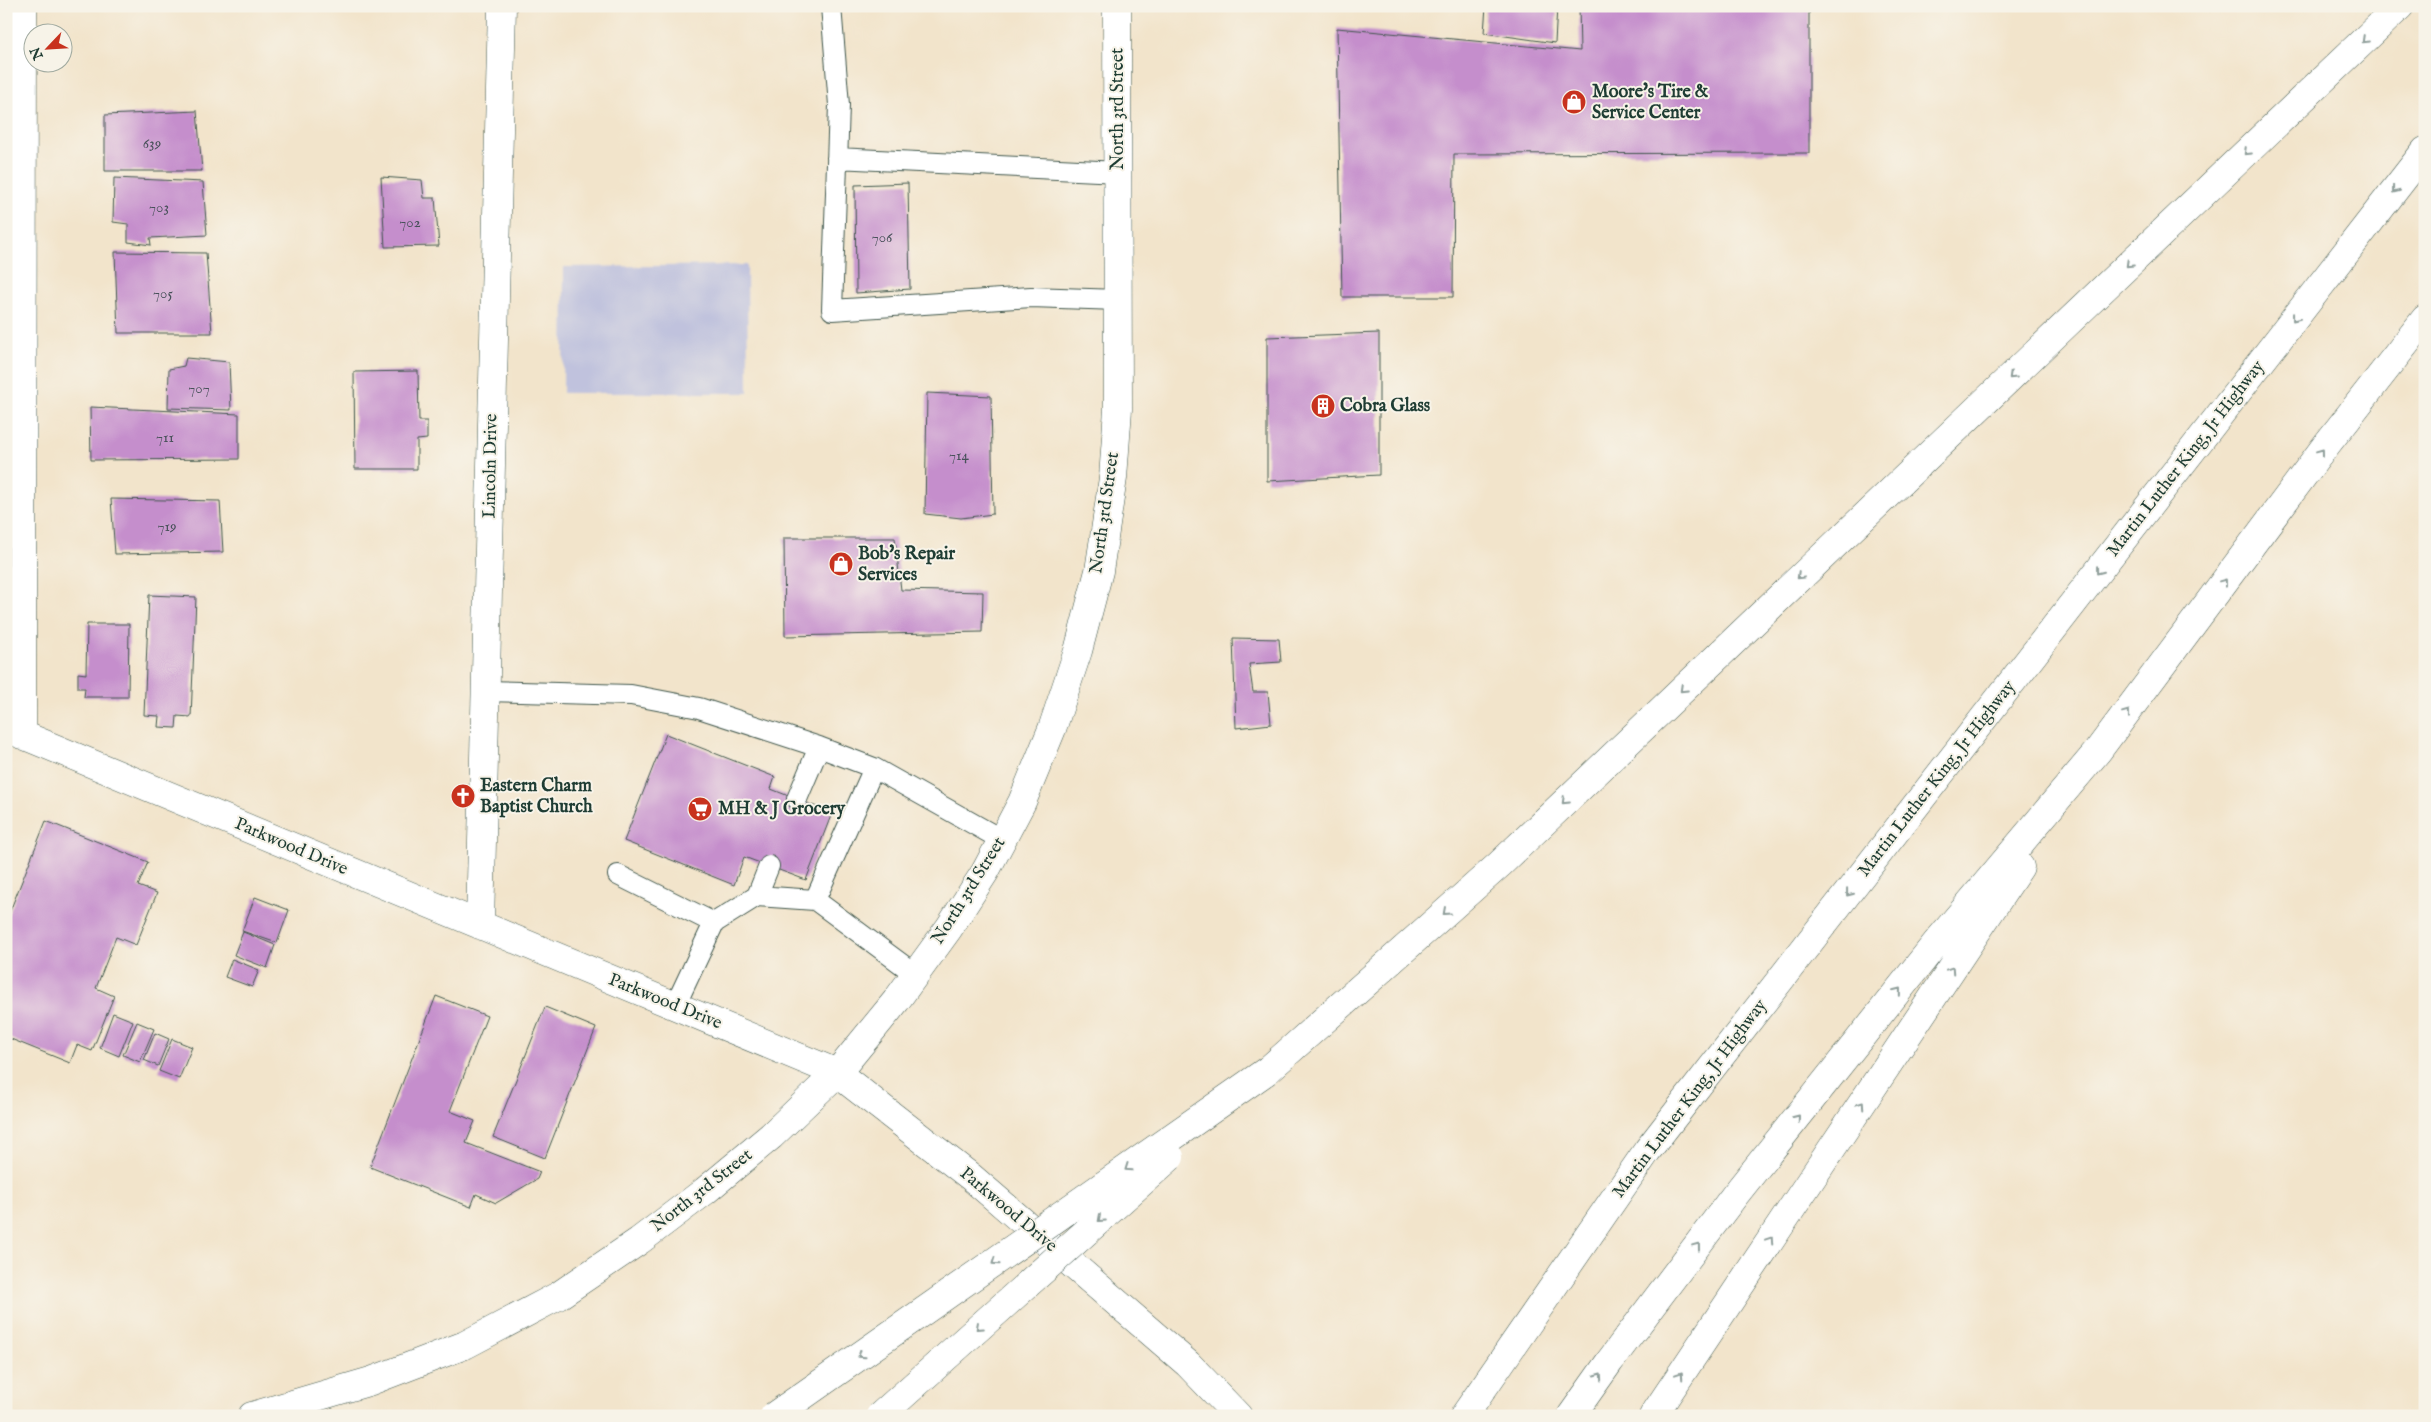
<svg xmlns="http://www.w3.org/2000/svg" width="2431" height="1422" viewBox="0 0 2431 1422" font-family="'IM FELL English',serif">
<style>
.industrial{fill:#c0c2dd}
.building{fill:#c58ecc}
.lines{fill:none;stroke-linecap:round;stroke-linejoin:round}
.lane-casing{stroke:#3f564b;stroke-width:22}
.street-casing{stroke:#3f564b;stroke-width:29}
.secondary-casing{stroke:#3f564b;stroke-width:29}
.highway-casing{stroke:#3f564b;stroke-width:29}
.lane{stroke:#fff;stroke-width:20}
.street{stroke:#fff;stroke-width:28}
.secondary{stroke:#fff;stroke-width:28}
.highway{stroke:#fff;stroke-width:28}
.highway-bridge-casing{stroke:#3f564b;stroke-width:29;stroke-linecap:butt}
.highway-bridge{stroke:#fff;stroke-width:28}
.oneway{stroke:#8f9e9a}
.labels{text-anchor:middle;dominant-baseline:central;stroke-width:4;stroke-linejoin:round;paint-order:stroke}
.number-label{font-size:15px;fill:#48515a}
.poi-label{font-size:18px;font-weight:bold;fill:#1f3d34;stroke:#f7f3e8;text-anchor:start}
.street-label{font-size:18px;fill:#1f3d34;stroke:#f7f3e8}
</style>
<rect width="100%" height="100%" fill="#f7f3e8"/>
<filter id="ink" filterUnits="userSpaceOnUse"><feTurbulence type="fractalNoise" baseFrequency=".02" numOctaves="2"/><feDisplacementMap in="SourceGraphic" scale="10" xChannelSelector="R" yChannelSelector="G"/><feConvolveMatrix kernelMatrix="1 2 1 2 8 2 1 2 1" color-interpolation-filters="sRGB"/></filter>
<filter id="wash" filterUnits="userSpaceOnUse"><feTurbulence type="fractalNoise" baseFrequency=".0096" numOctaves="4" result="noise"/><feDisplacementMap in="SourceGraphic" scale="20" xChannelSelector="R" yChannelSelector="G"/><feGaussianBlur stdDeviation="1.12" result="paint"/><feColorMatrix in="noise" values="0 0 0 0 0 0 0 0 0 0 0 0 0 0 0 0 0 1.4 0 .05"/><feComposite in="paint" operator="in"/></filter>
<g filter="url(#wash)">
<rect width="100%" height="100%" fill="#f2e4cb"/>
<path class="industrial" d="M 747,265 L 748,393 L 563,393 L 564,267 Z"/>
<g id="blocks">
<path class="building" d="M 1486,6 L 1557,6 L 1555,43 L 1484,33 Z
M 1579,6 L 1809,6 L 1809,153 L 1454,154 L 1453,297 L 1342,297 L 1337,28 L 1580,51 Z
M 197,111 L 202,171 L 105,171 L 105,115 Z
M 381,177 L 422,180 L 424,198 L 435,198 L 439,246 L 385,247 Z
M 114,178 L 203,182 L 207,235 L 150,238 L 151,245 L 128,242 L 128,224 L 113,222 Z
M 908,183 L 910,289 L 856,293 L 855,185 Z
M 115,252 L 206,253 L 212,333 L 118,333 Z
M 1379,333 L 1379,475 L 1267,481 L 1267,337 Z
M 186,358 L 229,362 L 231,410 L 168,408 L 169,369 L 184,366 Z
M 418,371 L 419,421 L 427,421 L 427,439 L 417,440 L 417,469 L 355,469 L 354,372 Z
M 927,393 L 991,396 L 993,514 L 961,518 L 925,514 Z
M 90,407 L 239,414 L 239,459 L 91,460 Z
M 111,499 L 220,501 L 223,552 L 115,554 Z
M 784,538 L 895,538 L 901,590 L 983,592 L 982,632 L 785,636 Z
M 149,595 L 196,597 L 191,717 L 177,716 L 176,728 L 158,727 L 159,716 L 144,715 Z
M 87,624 L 129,624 L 128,697 L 84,697 L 85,688 L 78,688 L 78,673 L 86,674 Z
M 1233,638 L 1279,639 L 1281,662 L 1249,664 L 1253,692 L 1268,692 L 1271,724 L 1236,728 Z
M 666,734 L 775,777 L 771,789 L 832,813 L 806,880 L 744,857 L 734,885 L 624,841 Z
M 46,821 L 148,862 L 138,886 L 157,893 L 136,945 L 116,937 L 96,988 L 114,996 L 92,1051 L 77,1045 L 70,1063 L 6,1037 L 6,921 Z
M 255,897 L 289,910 L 277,943 L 242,931 Z
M 243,932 L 275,945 L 267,968 L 234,955 Z
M 232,959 L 259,970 L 252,987 L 225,977 Z
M 436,996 L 487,1016 L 450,1111 L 475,1121 L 466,1143 L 540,1172 L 537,1179 L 496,1203 L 476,1194 L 471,1207 L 370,1167 Z
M 545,1007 L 596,1028 L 545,1158 L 493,1137 Z
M 113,1013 L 133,1021 L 119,1056 L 100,1048 Z
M 137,1022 L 154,1029 L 140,1062 L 123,1055 Z
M 155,1033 L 169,1039 L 158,1066 L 144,1060 Z
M 172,1039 L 192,1047 L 179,1079 L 159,1071 Z"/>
</g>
</g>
<g filter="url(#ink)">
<use href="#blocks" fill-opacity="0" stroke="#3f564b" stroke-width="1"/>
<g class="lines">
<defs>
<path id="lane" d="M 831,6 L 839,105 L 832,310 L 1031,297 L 1118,300
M 837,158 L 1118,172
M 485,691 L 631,695 L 699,708 L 819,747 L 874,768 L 1002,840
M 797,799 L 819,747
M 618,875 L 714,923
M 757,896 L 769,866
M 815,900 L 874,768
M 675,1006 L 714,923 L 757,896 L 815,900 L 915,974"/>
<path id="street" d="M 6,728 L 837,1073 L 971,1177 L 1188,1364 L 1238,1416
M 22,735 L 23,6
M 480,925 L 502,6"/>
<path id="secondary" d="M 252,1416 L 371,1381 L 465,1345 L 558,1296 L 639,1241 L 705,1191 L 771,1136 L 837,1073 L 896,1001 L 949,928 L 985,872 L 1022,802 L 1052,729 L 1078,651 L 1099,571 L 1113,478 L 1118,409 L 1117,6"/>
<path id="highway" d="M 1268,1070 L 1500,864 L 2400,6
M 1464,1416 L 1647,1151 L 2425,151
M 1571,1416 L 1610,1361 L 1735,1195 L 1937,942 L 2097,752 L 2327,444 L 2425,319
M 1653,1416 L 2020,867"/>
</defs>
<use href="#lane" class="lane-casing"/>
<use href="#street" class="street-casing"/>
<use href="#secondary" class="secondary-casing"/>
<use href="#highway" class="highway-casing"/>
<use href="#lane" class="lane"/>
<use href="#street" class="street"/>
<use href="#secondary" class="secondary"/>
<use href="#highway" class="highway"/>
<defs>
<path id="highway-bridge" d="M 774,1416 L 1268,1070
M 880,1416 L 1170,1157"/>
</defs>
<use href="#highway-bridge" class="highway-bridge-casing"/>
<use href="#highway-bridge" class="highway-bridge"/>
</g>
<defs><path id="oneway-chevron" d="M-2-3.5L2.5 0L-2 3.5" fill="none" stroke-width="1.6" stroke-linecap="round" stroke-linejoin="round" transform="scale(1.25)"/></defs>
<g class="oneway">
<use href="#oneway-chevron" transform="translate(2365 40) rotate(136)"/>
<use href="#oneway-chevron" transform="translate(2247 152) rotate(136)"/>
<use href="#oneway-chevron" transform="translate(2395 190) rotate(128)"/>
<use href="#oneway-chevron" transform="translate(2129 264) rotate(136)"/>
<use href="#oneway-chevron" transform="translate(2295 318) rotate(128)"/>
<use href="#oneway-chevron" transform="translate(2012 376) rotate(136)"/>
<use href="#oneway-chevron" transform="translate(2321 452) rotate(-53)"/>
<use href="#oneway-chevron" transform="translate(2099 571) rotate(128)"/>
<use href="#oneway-chevron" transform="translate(1800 576) rotate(136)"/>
<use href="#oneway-chevron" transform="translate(2224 582) rotate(-53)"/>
<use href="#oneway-chevron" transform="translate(1683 689) rotate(136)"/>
<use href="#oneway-chevron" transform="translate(2127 713) rotate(-53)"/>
<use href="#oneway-chevron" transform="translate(1565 801) rotate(136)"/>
<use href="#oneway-chevron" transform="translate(1849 893) rotate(128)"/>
<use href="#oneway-chevron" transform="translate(1446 912) rotate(138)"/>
<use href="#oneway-chevron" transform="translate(1951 970) rotate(-56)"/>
<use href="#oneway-chevron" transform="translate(1898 991) rotate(-51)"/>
<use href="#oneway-chevron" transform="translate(1861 1105) rotate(-56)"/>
<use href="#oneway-chevron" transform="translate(1797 1118) rotate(-51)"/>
<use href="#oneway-chevron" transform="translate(1128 1168) rotate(145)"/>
<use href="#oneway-chevron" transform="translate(1101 1219) rotate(138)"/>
<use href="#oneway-chevron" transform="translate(1770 1240) rotate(-56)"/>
<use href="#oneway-chevron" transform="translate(1697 1246) rotate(-53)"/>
<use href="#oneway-chevron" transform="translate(995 1262) rotate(145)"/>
<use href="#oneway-chevron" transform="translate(979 1327) rotate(138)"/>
<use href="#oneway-chevron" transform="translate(861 1355) rotate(145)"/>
<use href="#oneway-chevron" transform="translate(1680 1375) rotate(-56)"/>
<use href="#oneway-chevron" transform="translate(1599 1376) rotate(-55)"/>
</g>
</g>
<defs>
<symbol id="shop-disc" viewBox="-11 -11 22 22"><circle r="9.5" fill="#c8321e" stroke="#f7f3e8"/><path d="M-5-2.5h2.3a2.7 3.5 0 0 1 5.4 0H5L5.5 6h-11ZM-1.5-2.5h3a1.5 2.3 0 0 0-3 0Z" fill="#fff"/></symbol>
<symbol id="building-disc" viewBox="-11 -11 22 22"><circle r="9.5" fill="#c8321e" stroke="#f7f3e8"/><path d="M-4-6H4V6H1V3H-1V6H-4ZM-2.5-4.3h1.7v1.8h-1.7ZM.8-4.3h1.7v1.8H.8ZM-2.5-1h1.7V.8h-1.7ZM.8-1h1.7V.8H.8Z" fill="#fff"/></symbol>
<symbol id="church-disc" viewBox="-11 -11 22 22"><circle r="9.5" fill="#c8321e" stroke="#f7f3e8"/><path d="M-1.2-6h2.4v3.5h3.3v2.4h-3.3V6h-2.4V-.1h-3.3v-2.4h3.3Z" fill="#fff"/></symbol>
<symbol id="supermarket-disc" viewBox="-11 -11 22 22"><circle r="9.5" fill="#c8321e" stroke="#f7f3e8"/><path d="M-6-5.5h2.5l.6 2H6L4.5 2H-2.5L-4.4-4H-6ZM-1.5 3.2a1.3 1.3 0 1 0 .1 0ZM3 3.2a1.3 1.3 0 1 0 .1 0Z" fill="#fff"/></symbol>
</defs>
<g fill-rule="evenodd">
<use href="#shop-disc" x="1560" y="88" width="28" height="28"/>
<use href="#building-disc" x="1309" y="392" width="28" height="28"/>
<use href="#shop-disc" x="827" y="550" width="28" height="28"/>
<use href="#church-disc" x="449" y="782" width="28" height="28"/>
<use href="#supermarket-disc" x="686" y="795" width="28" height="28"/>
</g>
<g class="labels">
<g class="number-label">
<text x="152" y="143">639</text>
<text x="159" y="207">703</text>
<text x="410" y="222">702</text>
<text x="882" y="237">706</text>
<text x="163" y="293">705</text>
<text x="199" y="388">707</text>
<text x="165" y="437">711</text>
<text x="959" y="455">714</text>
<text x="167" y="526">719</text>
</g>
<g class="poi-label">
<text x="1592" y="92">Moore's Tire &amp;<tspan x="1592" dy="21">Service Center</tspan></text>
<text x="1340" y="406">Cobra Glass</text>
<text x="858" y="554">Bob's Repair<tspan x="858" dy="21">Services</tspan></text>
<text x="480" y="786">Eastern Charm<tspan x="480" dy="21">Baptist Church</tspan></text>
<text x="718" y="809">MH &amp; J Grocery</text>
</g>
<g class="street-label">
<text transform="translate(1118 109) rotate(-90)">North 3rd Street</text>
<text transform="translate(2186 459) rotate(-52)">Martin Luther King, Jr Highway</text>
<text transform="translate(491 466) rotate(-89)">Lincoln Drive</text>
<text transform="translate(1105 513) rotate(-82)">North 3rd Street</text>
<text transform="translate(1937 779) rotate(-52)">Martin Luther King, Jr Highway</text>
<text transform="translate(291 847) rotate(23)">Parkwood Drive</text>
<text transform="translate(969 891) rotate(-58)">North 3rd Street</text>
<text transform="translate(665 1002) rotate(22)">Parkwood Drive</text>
<text transform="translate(1690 1099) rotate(-53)">Martin Luther King, Jr Highway</text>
<text transform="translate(702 1191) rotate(-38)">North 3rd Street</text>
<text transform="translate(1008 1210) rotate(40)">Parkwood Drive</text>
</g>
</g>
<rect width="2431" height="1422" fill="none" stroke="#f7f3e8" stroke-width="25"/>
<g transform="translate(48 48) rotate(245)"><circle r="24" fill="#f7f3e8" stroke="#a1aaa0"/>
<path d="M0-4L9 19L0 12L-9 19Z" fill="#c8321e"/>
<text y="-8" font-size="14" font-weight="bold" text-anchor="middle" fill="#1f3d34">N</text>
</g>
</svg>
